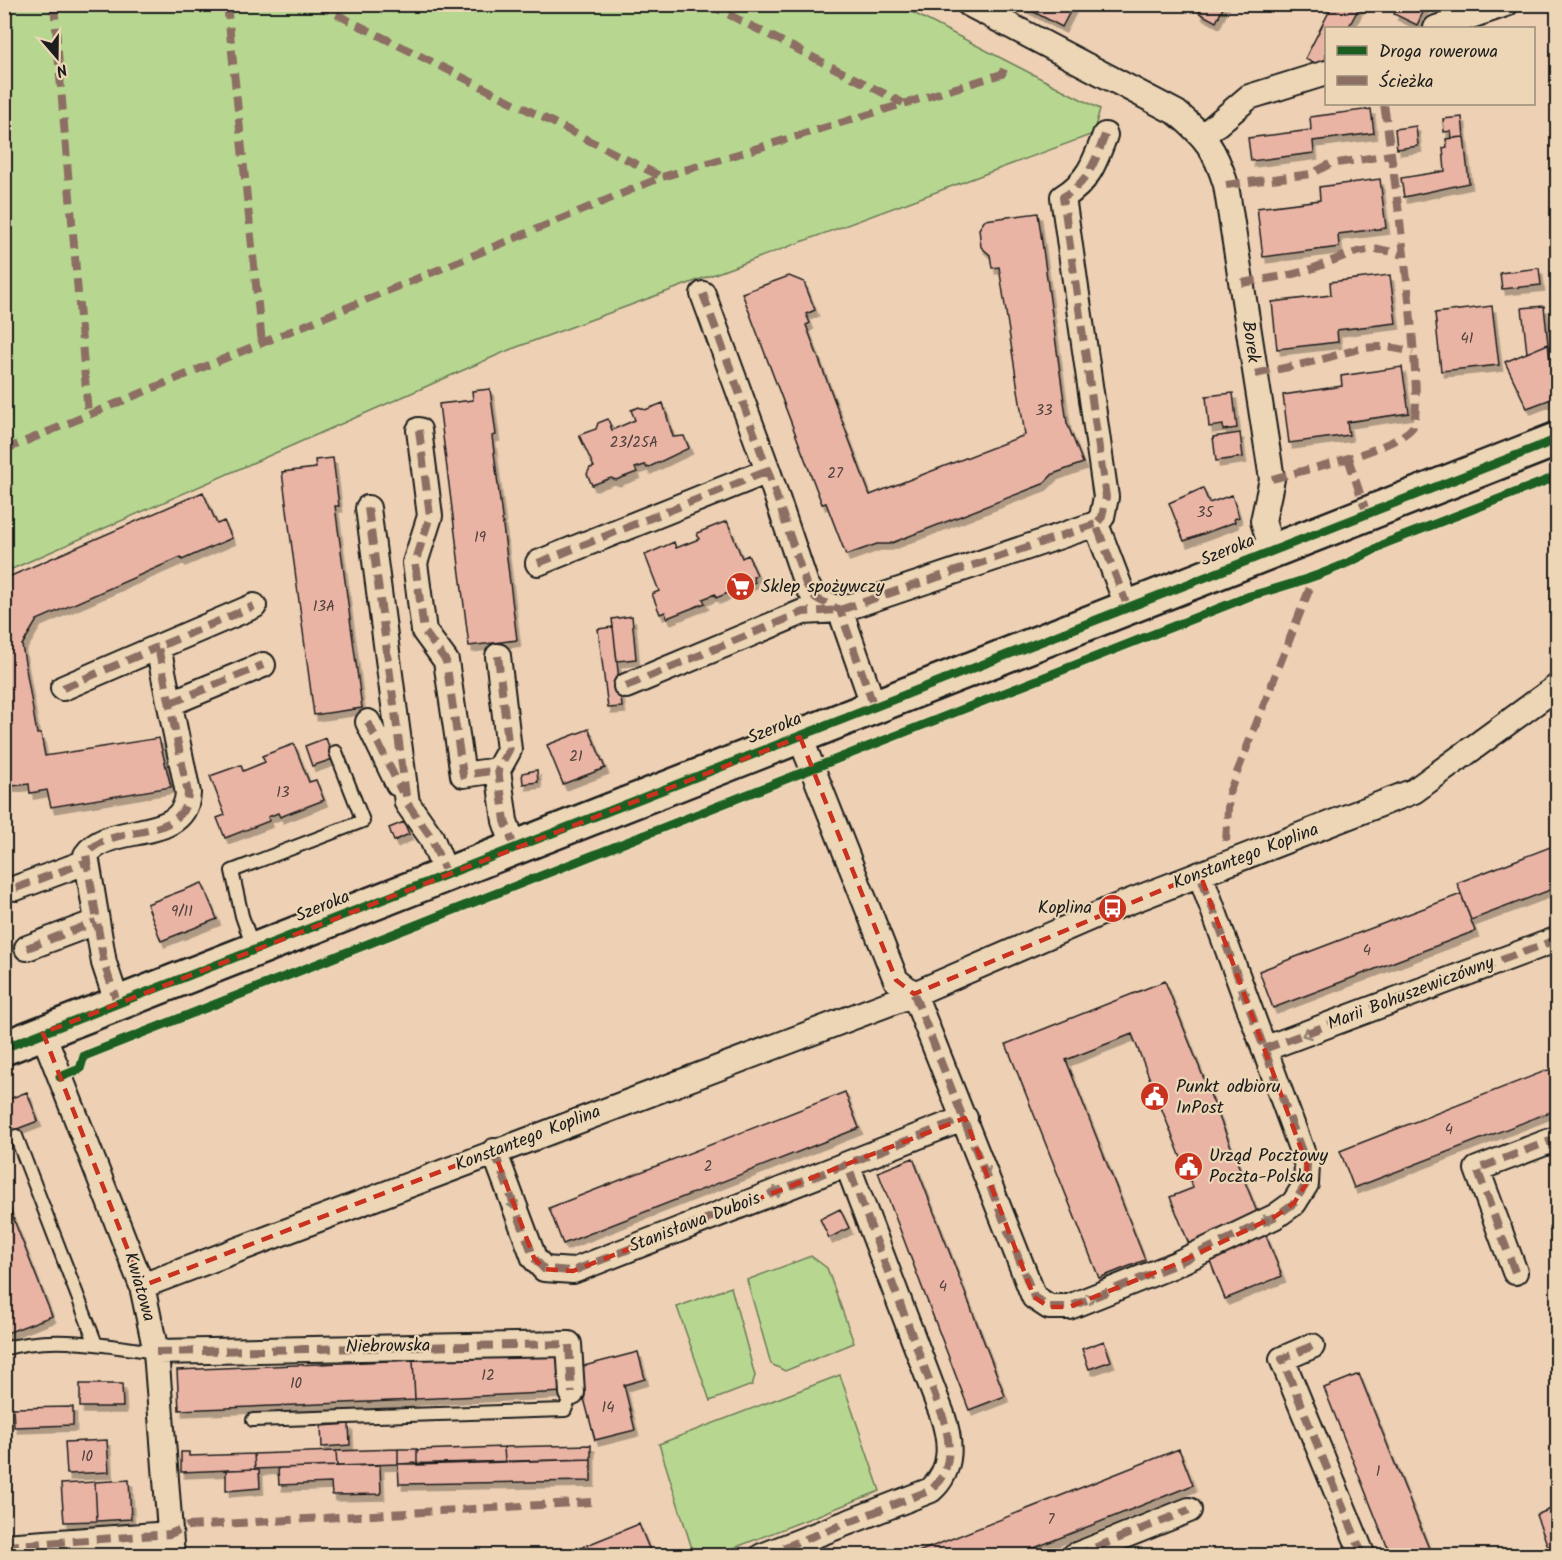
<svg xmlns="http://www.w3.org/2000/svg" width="1562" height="1560" viewBox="0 0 1562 1560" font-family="Kalam,sans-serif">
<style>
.green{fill:#b7d791;stroke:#6a7a56;stroke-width:1.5}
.building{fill:#eab4a5;stroke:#1c1c1c;stroke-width:1.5;filter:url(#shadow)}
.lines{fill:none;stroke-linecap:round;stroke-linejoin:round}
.lane-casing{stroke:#1c1c1c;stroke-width:16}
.street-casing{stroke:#1c1c1c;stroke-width:28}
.secondary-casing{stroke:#1c1c1c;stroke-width:38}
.lane{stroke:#ecd6b5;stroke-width:12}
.street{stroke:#ecd6b5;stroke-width:24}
.secondary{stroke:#ecd6b5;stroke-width:33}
.quiet{stroke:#8d6e63;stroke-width:8;stroke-dasharray:15 8;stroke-linecap:butt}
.cycleway-casing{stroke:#ecd6b5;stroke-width:13}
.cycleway{stroke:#1b5e20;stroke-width:9}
.oneway{stroke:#8e8270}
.marked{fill:none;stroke:#c8321e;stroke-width:4.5;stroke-dasharray:12 8;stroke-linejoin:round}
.labels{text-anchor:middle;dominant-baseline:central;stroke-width:4.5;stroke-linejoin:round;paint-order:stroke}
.number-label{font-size:15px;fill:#50423e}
.street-label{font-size:18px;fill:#1c1c1c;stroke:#ecd6b5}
.poi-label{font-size:18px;fill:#1c1c1c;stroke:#ecd6b5;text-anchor:start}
</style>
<defs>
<filter id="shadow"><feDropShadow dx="3.5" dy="6" stdDeviation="0" flood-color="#0004"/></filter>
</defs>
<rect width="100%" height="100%" fill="#eed1b4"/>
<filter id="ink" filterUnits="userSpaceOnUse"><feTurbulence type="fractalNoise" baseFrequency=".0167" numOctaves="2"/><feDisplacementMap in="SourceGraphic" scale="12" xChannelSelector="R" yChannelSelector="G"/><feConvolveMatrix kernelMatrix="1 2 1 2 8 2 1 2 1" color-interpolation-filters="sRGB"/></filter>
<g filter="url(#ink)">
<path class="green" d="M 5,5 L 898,5 L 1100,109 L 1093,134 L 509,350 L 5,572 Z
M 811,1256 L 827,1268 L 854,1343 L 785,1371 L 771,1364 L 747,1280 Z
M 731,1287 L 755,1376 L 752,1385 L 710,1401 L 677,1307 Z
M 840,1375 L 880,1491 L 716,1555 L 694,1555 L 659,1444 Z"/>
<path class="building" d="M 1019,4 L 1074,4 L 1062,27 Z
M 1203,4 L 1225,4 L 1216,22 L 1199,13 Z
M 1333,4 L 1361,4 L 1348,28 L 1326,28 L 1326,62 L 1318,65 L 1305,59 Z
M 1399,4 L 1427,4 L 1417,25 L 1394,14 Z
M 1371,109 L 1374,133 L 1313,141 L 1314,153 L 1251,161 L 1248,138 L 1311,130 L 1310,117 Z
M 1462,117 L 1464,137 L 1452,138 L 1451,131 L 1444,132 L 1443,119 Z
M 1416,126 L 1418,146 L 1397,149 L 1395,129 Z
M 1464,137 L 1469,183 L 1404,197 L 1401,178 L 1445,171 L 1443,148 L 1447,147 L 1446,139 Z
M 1380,179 L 1386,228 L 1338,234 L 1339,247 L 1263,257 L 1257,208 L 1320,200 L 1319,187 Z
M 1038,213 L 1067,423 L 1083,463 L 1053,474 L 1043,484 L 889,544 L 877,544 L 846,555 L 826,503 L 822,504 L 742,293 L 789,276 L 804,282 L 815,310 L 806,314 L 810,323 L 806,325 L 870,495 L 1025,435 L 999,267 L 992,268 L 990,255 L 981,247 L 979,229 L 985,220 Z
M 1539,268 L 1541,285 L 1502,289 L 1500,273 Z
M 1390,275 L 1396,323 L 1337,330 L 1338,342 L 1277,349 L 1272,302 L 1331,295 L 1330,282 Z
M 1492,306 L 1499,365 L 1441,371 L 1435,313 Z
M 1544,306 L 1548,344 L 1527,353 L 1522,308 Z
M 1548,344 L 1554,398 L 1527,408 L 1505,362 Z
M 1402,367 L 1409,413 L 1347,422 L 1349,435 L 1289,443 L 1283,395 L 1342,386 L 1341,376 Z
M 490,389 L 496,435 L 492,436 L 517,640 L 469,646 L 439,404 L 473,400 L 472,391 Z
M 1233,393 L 1237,428 L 1223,430 L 1223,425 L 1209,427 L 1206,396 Z
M 663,403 L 673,437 L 684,436 L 689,448 L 647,468 L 645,465 L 635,468 L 637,472 L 616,480 L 611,478 L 592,485 L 587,474 L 590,468 L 594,467 L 579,435 L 596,429 L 598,423 L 608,419 L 612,430 L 635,420 L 631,410 L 639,407 L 645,410 Z
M 1240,433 L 1243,457 L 1216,461 L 1213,437 Z
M 333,458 L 339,506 L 335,506 L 362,708 L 314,715 L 282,472 L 316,468 L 315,460 Z
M 1203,488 L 1209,503 L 1232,495 L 1239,517 L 1234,519 L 1235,522 L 1184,541 L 1169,503 Z
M 203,492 L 217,524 L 224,521 L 232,538 L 182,560 L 181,557 L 37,620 L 22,645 L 37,734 L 41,734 L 45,756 L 159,738 L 171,787 L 51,807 L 47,790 L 30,793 L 29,784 L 4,787 L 4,579 Z
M 727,521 L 742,558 L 748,555 L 757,575 L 753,577 L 755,582 L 716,598 L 715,594 L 703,599 L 705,603 L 667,618 L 665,612 L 660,614 L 652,594 L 659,591 L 645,555 L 674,542 L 676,548 L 699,539 L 697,533 Z
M 632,616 L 636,659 L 617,661 L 612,619 Z
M 613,627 L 622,707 L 608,708 L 598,629 Z
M 589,729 L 605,768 L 563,784 L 547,745 Z
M 326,738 L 333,759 L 312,766 L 305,746 Z
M 294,744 L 309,782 L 316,780 L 324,800 L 280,817 L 278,813 L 268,817 L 269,821 L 225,838 L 217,818 L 225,815 L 210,776 L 241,765 L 243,771 L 265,762 L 262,756 Z
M 537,770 L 538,782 L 523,784 L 522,773 Z
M 404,822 L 409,834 L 394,841 L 389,828 Z
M 1558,844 L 1558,887 L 1471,920 L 1457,883 Z
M 202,883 L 217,919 L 161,941 L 147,904 Z
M 1461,894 L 1475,931 L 1273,1008 L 1259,971 Z
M 1165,981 L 1259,1217 L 1189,1244 L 1170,1197 L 1193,1188 L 1132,1034 L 1066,1060 L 1145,1260 L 1099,1278 L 1006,1044 Z
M 1558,1066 L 1558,1109 L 1354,1188 L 1340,1151 Z
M 27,1092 L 38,1121 L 4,1134 L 4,1101 Z
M 845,1092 L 859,1128 L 563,1244 L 549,1208 Z
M 913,1158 L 1005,1396 L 969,1410 L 878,1172 Z
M 4,1195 L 52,1316 L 4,1334 Z
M 840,1209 L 849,1228 L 829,1238 L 820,1219 Z
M 1265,1233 L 1282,1276 L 1225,1299 L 1208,1256 Z
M 1104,1341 L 1111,1361 L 1089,1369 L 1082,1349 Z
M 638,1352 L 645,1379 L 624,1385 L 635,1430 L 595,1440 L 576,1368 Z
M 562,1354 L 564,1392 L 415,1399 L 413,1360 Z
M 413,1360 L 415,1400 L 179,1410 L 177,1370 Z
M 1359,1374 L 1432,1556 L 1391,1556 L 1324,1388 Z
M 80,1384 L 122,1384 L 123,1407 L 80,1407 Z
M 73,1407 L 73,1425 L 14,1427 L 13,1408 Z
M 349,1424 L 350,1445 L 322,1447 L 321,1426 Z
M 107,1440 L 109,1472 L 67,1474 L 65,1442 Z
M 591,1445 L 591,1459 L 505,1462 L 504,1447 Z
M 504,1447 L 505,1462 L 417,1465 L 417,1450 Z
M 398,1449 L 398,1464 L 337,1466 L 336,1451 Z
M 398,1449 L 417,1449 L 417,1463 L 398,1464 Z
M 1179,1449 L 1193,1485 L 1014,1556 L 908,1556 Z
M 336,1451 L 337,1466 L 255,1469 L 254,1454 Z
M 181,1452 L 189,1452 L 189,1456 L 254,1454 L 255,1469 L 181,1472 Z
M 591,1459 L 591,1481 L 399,1484 L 398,1464 Z
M 380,1465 L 381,1494 L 332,1495 L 331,1483 L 279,1485 L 278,1468 Z
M 259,1469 L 260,1488 L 226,1491 L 226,1470 Z
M 129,1480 L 131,1519 L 97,1521 L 95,1482 Z
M 95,1482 L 97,1521 L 64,1522 L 61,1484 Z
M 1558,1506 L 1558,1545 L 1549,1549 L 1536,1515 Z
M 639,1524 L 652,1556 L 560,1556 Z"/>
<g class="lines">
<defs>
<path id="lane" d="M 254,950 L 242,916 L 232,871 L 363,821 L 336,752
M 16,1136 L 96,1344
M 4,1349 C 52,1334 108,1346 156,1352
M 253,1420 L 565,1410 L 572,1393"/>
<path id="street" d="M 969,4 L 1177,113 C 1206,137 1215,149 1226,185 L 1272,479 L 1263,521 L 1272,551
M 1436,28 L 1506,4
M 1105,135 C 1095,162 1088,182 1063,197 L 1106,497 L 1102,517 L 1096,524 L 1128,608
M 1203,136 L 1249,97 L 1326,73
M 703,294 L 768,471 L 806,584 L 815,598 L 840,610 L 874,707
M 419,430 L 430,516 L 415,563 L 424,631 L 446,661 L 463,775 L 498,770
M 368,508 L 407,803 L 431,837 L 447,876
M 538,563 L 768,471
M 498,656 L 509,750 L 498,770 L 505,821 L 515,850
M 626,686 L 803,612 L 840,610 L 1096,524
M 63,688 L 158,647
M 171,703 L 263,665
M 368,722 L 398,784
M 800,737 L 896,980 L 914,994
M 16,888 L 86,862
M 27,948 L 96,922
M 914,994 L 1034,1297 L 1049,1307 L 1069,1307 L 1174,1265 L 1276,1216 L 1294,1203 L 1306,1184 L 1307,1165 L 1200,874
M 118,1005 L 104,963 L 86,855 C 109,821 185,845 188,793 L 158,647 L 254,606
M 43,1033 L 142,1286 L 156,1352 L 172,1556
M 1264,1049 L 1558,939
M 494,1151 L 534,1258 L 544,1269 L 573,1271 L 965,1118
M 1515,1272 L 1477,1169 L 1558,1138
M 142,1286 L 914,994 L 1113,908 L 1414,791 L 1558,686
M 1312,1346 L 1282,1359 L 1363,1556
M 156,1352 L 569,1344 L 572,1393
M 4,1546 L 170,1534
M 762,1556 L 931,1490 C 954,1469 951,1441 942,1414 L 847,1164
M 1074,1556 L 1189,1510"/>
<path id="secondary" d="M 4,1048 L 1558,439"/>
</defs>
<use href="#lane" class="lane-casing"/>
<use href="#street" class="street-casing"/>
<use href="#secondary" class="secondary-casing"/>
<use href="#lane" class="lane"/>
<use href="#street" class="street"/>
<use href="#secondary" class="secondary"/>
<path class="quiet" d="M 54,4 L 88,414
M 227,4 L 262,343
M 316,4 L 662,177
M 708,4 L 903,103
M 1105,135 C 1095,162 1088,182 1063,197 L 1106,497 L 1102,517 L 1096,524 L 1128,608
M 1226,185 L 1311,174 L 1330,164 L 1391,155
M 1242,283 C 1263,279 1285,277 1305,271 C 1341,260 1364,240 1402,255
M 703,294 L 768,471 L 806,584 L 815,598 L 840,610 L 874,707
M 1255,374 C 1278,369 1301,365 1323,359 C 1362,348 1372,342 1413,352
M 419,430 L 430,516 L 415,563 L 424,631 L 446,661 L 463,775 L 498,770
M 4,450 L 662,177 L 1002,74 L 1007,61
M 1348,458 L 1367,514
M 1272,479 C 1303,470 1392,451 1412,428 C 1428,409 1390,145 1384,104
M 368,508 L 407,803 L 431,837 L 447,876
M 538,563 L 768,471
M 498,656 L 509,750 L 498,770 L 505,821 L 515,850
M 626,686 L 803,612 L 840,610 L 1096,524
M 63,688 L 158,647
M 171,703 L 263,665
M 368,722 L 402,792
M 1226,841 L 1229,793 L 1311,585 L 1309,579
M 16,888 L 86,862
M 27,948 L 96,922
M 914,994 L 1034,1297 L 1049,1307 L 1069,1307 L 1174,1265 L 1276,1216 L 1294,1203 L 1306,1184 L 1307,1165 L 1200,874
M 118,1005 L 104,963 L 86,855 C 109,821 185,845 188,793 L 158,647 L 254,606
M 1264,1049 L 1558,939
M 494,1151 L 534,1258 L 544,1269 L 573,1271 L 965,1118
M 1515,1272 L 1477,1169 L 1558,1138
M 1312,1346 L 1282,1359 L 1363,1556
M 156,1352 L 569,1344 L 572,1393
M 4,1546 L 170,1534 L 188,1526 L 591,1502
M 762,1556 L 931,1490 C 954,1469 951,1441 942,1414 L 847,1164
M 1074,1556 L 1189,1510"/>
<defs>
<path id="cycleway" d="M 4,1048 L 1558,439
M 60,1077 L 80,1069 L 84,1056 L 1250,596 C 1297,583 1343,569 1386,543 L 1558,476"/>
</defs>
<use href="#cycleway" class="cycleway-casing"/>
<use href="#cycleway" class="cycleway"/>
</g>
<defs><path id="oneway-chevron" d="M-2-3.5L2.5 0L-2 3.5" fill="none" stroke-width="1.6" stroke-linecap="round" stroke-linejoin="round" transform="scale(1.5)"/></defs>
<g class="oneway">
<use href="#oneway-chevron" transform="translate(1243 992) rotate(-110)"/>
<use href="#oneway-chevron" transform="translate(1306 1034) rotate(159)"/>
<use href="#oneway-chevron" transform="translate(986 1172) rotate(69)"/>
<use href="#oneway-chevron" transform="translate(779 1191) rotate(-21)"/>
<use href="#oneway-chevron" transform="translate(514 1206) rotate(69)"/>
<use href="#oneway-chevron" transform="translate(1269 1219) rotate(-27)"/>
<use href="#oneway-chevron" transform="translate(1091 1298) rotate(-21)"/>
</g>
</g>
<path class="marked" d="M 800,737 L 896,980 L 914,994 L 1200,874 L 1307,1165 L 1306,1184 L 1294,1203 L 1276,1216 L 1174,1265 L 1069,1307 L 1049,1307 L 1034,1297 L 965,1118 L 573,1271 L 544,1269 L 534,1258 L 494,1151 L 142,1286 L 43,1033 Z"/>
<defs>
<symbol id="supermarket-disc" viewBox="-11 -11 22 22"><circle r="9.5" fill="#c8321e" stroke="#ecd6b5"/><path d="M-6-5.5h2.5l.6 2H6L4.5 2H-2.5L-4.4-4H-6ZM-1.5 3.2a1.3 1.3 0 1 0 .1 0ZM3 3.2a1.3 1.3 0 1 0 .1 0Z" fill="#fff"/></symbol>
<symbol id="bus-disc" viewBox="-11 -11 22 22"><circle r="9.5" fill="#c8321e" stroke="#ecd6b5"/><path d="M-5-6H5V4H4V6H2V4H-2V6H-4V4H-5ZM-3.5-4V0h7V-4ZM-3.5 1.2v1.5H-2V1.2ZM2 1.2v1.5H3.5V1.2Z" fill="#fff"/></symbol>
<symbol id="civic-disc" viewBox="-11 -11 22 22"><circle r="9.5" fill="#c8321e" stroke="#ecd6b5"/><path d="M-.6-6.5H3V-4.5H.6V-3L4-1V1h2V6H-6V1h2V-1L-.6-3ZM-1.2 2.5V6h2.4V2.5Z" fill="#fff"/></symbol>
</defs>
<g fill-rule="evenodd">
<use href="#supermarket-disc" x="724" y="570" width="33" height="33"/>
<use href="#bus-disc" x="1096" y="892" width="33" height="33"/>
<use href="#civic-disc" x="1138" y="1080" width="33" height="33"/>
<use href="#civic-disc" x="1172" y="1150" width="33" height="33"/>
</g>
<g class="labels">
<g class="number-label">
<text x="1467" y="339">41</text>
<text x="1044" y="411">33</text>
<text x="634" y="443">23/25A</text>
<text x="835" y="474">27</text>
<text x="1205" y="513">35</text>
<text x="480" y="538">19</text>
<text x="324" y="607">13A</text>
<text x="576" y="757">21</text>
<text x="283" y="793">13</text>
<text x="182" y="912">9/11</text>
<text x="1367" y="951">4</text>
<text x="1449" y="1130">4</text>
<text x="708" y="1167">2</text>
<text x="943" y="1287">4</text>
<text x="488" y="1376">12</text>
<text x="296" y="1384">10</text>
<text x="608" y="1408">14</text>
<text x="87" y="1457">10</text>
<text x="1378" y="1472">1</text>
<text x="1051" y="1520">7</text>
</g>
<g class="street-label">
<text transform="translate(1250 342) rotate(82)">Borek</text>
<text transform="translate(1228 551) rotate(-22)">Szeroka</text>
<text transform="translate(775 729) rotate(-22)">Szeroka</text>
<text transform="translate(1246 857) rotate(-21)">Konstantego Koplina</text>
<text transform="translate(323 907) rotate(-22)">Szeroka</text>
<text transform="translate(1411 994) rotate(-21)">Marii Bohuszewiczówny</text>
<text transform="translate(528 1139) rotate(-21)">Konstantego Koplina</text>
<text transform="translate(695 1223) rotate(-21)">Stanisława Dubois</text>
<text transform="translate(139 1287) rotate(74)">Kwiatowa</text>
<text transform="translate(388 1347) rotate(-1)">Niebrowska</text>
</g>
<g class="poi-label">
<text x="761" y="587">Sklep spożywczy</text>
<text x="1092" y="908" text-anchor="end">Koplina</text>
<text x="1176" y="1087">Punkt odbioru<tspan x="1176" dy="21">InPost</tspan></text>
<text x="1209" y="1156">Urząd Pocztowy<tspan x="1209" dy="21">Poczta-Polska</tspan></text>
</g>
</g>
<rect width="1562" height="1560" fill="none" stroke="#ecd6b5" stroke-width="24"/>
<rect x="12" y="12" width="1538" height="1536" fill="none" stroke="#1c1c1c" stroke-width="2" filter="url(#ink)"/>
<rect x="1325" y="27" width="210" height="78" fill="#ecd6b5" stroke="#998c78" stroke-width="1.5"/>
<rect x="1337" y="46" width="30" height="9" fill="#1b5e20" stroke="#998c78" stroke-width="1.5"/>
<text x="1379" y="57" font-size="18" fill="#1c1c1c">Droga rowerowa</text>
<rect x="1337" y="76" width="30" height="9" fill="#8d6e63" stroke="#998c78" stroke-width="1.5"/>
<text x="1379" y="87" font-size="18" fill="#1c1c1c">Ścieżka</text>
<g transform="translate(57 57) rotate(160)" stroke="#ecd6b5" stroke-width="4.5" paint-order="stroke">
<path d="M0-4.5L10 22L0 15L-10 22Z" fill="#1c1c1c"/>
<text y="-9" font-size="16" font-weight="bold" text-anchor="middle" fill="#1c1c1c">N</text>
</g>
</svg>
